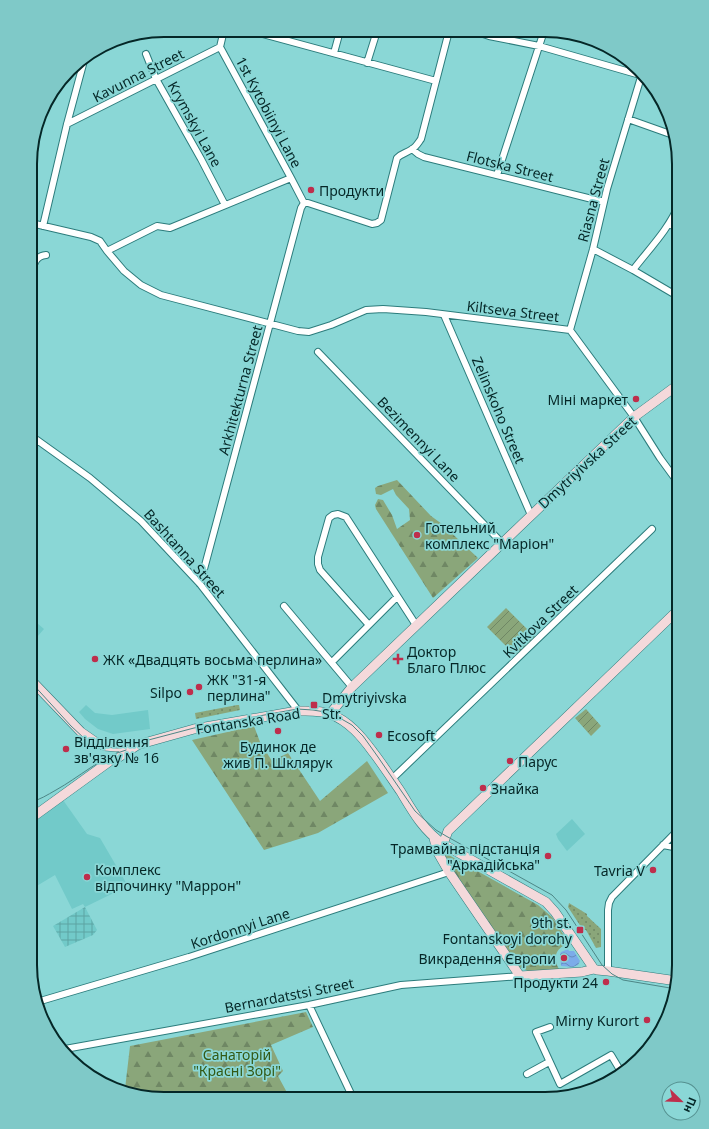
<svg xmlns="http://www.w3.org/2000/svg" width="709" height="1129" viewBox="0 0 709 1129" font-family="'Noto Sans',sans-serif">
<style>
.built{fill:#72cac9}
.industrial{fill:url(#industrial-grid)}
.grass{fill:url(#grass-dots)}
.forest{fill:url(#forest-firs)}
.garden{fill:url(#garden-furrows)}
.water{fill:url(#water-waves)}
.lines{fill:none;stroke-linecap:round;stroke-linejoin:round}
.street-casing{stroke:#2c7c7c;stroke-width:8}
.secondary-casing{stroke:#2c7c7c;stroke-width:10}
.street{stroke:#fff;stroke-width:6}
.secondary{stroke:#f4d9db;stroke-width:9}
.tram{stroke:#4d8686;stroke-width:1}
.poi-dot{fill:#be2e4c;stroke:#8ad7d6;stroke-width:1.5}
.labels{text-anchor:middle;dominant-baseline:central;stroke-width:3.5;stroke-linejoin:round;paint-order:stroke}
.street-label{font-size:14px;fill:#052727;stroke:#8ad7d6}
.poi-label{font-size:14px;fill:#052727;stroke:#8ad7d6;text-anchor:start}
.park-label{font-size:14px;fill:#335915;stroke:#8ad7d6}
.rim{fill:none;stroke:#052727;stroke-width:2}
</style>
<defs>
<pattern id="industrial-grid" width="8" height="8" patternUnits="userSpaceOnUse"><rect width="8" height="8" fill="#72cac9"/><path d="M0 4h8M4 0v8" fill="none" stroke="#5ca4a3"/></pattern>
<pattern id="grass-dots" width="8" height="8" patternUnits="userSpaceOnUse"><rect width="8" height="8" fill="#8aa67a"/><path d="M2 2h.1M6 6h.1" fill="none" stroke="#6f8764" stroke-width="1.8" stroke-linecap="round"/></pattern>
<pattern id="forest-firs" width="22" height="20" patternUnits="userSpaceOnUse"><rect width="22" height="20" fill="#8aa67a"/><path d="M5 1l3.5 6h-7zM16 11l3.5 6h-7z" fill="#6f8764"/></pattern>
<pattern id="garden-furrows" width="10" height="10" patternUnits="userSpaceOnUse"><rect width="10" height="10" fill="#8aa67a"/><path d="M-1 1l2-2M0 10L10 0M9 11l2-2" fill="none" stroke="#6f8764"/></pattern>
<pattern id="water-waves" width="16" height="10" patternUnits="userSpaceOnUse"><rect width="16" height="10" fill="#7cace9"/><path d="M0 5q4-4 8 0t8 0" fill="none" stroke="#648cbd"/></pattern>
</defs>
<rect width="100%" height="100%" fill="#8ad7d6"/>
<path class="built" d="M 30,617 L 44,629 L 30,645 Z
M 86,705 L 95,713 L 112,715 L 148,710 L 150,729 L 113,734 L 98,729 L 85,719 L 79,712 Z
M 63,800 L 87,834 L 100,838 L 128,886 L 85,907 L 83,904 L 72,909 L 55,875 L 30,890 L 30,825 Z
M 572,819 L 585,834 L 567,851 L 558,839 L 556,834 Z"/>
<path class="industrial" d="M 85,907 L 97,930 L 93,935 L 65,947 L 53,926 Z"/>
<path class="grass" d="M 237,705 L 239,705 L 240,710 L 196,719 L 195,713 Z
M 569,903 L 587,914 L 587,916 L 601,929 L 601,947 L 596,948 L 586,930 L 583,930 L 568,907 Z"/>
<path class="forest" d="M 397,480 L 431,516 L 442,524 L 478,558 L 433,598 L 376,509 L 375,505 L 378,499 L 383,500 L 392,515 L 397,529 L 410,520 L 409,509 L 396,495 L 393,489 L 381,495 L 376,494 L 375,488 L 378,486 Z
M 254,726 L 260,742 L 272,761 L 288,753 L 320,801 L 367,761 L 388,793 L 318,833 L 264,850 L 192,740 Z
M 447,854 L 538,905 L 552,917 L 569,943 C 556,948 552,957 559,969 L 530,972 L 517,966 L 458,878 L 445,855 Z
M 306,1012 L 313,1027 L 271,1045 L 283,1071 L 278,1076 L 290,1098 L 147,1098 L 125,1089 L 130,1046 Z"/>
<path class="garden" d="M 506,608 L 535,637 L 516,656 L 487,627 Z
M 586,709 L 601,726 L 591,736 L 575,718 Z"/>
<path class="water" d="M 568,949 L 569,951 L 574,951 L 580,961 L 578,965 L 573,967 L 561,966 L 560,954 L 561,952 Z"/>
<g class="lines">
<defs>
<path id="street" d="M 224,30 L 220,47 L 291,178 L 304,203
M 248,30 L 436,81
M 474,31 L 489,36 L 539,46 L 640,75
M 334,53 L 340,31
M 146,54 L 156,79 L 201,159 L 225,205
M 367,63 L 377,31
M 628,119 L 673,135
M 67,124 L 220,47
M 412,149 L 418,154 L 424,157 L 604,202
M 497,175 L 544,31
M 304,203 L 308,203 L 372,224 L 377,223 L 381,220 L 397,158 C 402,153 407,153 412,149 C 416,147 418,143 421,139 L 449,31
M 31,223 L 91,237 L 100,241 L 107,251 L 124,271 L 141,285 L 161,295 L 298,331 L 309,332 L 331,325 L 366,310 L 383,309 L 426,312 L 570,330 L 634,417 L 660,458 L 679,484
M 669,224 L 679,229
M 43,226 L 67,124 L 85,57
M 593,249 L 633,270 L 679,297
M 107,251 L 157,226 L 170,228 L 291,178
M 633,270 C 649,249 669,229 679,204
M 31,279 C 33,269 33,256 46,255
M 444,315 L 531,515
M 570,330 L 593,249 L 607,189 L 641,77
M 318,352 L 502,543
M 31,437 L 37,440 L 90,478 L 141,521 L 200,584 L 297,709 L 297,711
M 31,448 L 37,440
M 200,584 L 301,208 L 304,203
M 284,606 L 352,687
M 369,625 L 320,570 L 318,564 L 318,557 L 329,518 L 333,515 L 338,514 L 346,517 L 416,625
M 332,662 L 397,597
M 392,779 L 652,529
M 663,845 L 679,848
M 608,971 L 608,910 L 609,903 L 612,897 L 679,829
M 37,1002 L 189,957 L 449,872
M 309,1005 L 353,1098
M 550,1027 L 536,1032 L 560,1084 L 611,1055 L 620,1070
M 65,1049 L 309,1005 L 401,985 L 520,976
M 527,1074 L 549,1062"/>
<path id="secondary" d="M 30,679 L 81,732 L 94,741 L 105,746 L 116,747 L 137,745 L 194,729 L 297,711 C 308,711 320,710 330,714 C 349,721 362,737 373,752 C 383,765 392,779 401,792 C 413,812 423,830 443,844 L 546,902 L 555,912 L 594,969
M 330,714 L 352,687 L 634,417 L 679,384
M 30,819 L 110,761 L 119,757 L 136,746
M 434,838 L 437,851 L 449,872 L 520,976 L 582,972 L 594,969 L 597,970 L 608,971 L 677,981
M 443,844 L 448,831 L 679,609"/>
</defs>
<use href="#street" class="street-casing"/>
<use href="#secondary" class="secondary-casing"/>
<use href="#street" class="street"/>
<use href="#secondary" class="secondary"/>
<path class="tram" d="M 30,681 L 71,726 L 85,739 L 91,744 L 100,747 L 118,748 L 194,728 L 297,709 L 313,710 L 331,713 L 352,725 L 363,736 L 378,757 L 415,811 L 436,830 L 446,836 L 552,895 L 566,910 L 602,965 L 612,974 L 623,980 L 676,989
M 30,802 C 40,800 47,795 56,790 C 78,778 101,757 126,750"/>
</g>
<g class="poi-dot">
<circle cx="311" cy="190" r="4"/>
<circle cx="636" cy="399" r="4"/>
<circle cx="417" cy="535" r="4"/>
<circle cx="95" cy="659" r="4"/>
<path d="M396 653h4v4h4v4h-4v4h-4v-4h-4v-4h4z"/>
<circle cx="199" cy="687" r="4"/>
<circle cx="190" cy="692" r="4"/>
<rect x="310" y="701" width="8" height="8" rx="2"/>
<circle cx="278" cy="731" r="4"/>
<circle cx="379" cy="735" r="4"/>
<circle cx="66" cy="749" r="4"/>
<circle cx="510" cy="761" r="4"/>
<circle cx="483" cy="788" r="4"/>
<circle cx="548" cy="856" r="4"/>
<circle cx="653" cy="870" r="4"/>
<circle cx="87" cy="877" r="4"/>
<rect x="576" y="926" width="8" height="8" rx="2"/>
<circle cx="564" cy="958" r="4"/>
<circle cx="606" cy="982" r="4"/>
<circle cx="647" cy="1020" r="4"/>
</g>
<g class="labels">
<g class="street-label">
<text transform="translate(138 75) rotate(-27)">Kavunna Street</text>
<text transform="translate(269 112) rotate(62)">1st Kytobiinyi Lane</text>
<text transform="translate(195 124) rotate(61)">Krymskyi Lane</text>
<text transform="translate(510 166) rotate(14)">Flotska Street</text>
<text transform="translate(593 200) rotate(-75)">Riasna Street</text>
<text transform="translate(513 311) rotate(7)">Kiltseva Street</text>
<text transform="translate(240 390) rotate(-75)">Arkhitekturna Street</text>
<text transform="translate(499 410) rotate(67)">Zelinskoho Street</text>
<text transform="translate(419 439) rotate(46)">Bezimennyi Lane</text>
<text transform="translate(587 462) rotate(-43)">Dmytriyivska Street</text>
<text transform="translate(185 553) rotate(48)">Bashtanna Street</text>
<text transform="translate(540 621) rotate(-44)">Kvitkova Street</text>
<text transform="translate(248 721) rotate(-9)">Fontanska Road</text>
<text transform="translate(240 928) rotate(-18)">Kordonnyi Lane</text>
<text transform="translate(289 995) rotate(-11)">Bernardatstsi Street</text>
</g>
<g class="poi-label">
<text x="319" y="190">Продукти</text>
<text x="628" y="399" text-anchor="end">Міні маркет</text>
<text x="425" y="527">Готельний<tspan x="425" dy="16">комплекс "Маріон"</tspan></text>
<text x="407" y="651">Доктор<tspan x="407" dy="16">Благо Плюс</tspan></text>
<text x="103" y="659">ЖК «Двадцять восьма перлина»</text>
<text x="207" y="679">ЖК "31-я<tspan x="207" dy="16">перлина"</tspan></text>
<text x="182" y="692" text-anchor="end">Silpo</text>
<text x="322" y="697">Dmytriyivska<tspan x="322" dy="16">Str.</tspan></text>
<text x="387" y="735">Ecosoft</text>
<text x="74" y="741">Відділення<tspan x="74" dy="16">зв'язку № 16</tspan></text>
<text x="278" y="746" text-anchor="middle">Будинок де<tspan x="278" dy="16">жив П. Шклярук</tspan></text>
<text x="518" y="761">Парус</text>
<text x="491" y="788">Знайка</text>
<text x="540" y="848" text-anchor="end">Трамвайна підстанція<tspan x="540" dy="16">"Аркадійська"</tspan></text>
<text x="95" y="869">Комплекс<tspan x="95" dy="16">відпочинку "Маррон"</tspan></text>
<text x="645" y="870" text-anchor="end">Tavria V</text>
<text x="572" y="922" text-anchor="end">9th st.<tspan x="572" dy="16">Fontanskoyi dorohy</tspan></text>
<text x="556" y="958" text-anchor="end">Викрадення Європи</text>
<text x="598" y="982" text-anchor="end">Продукти 24</text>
<text x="639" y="1020" text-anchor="end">Mirny Kurort</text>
</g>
<g class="park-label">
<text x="237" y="1054">Санаторій<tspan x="237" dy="16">"Красні Зорі"</tspan></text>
</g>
</g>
<path d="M0 0H709V1129H0ZM164 37H545A127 127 0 0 1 672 164V965A127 127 0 0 1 545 1092H164A127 127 0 0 1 37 965V164A127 127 0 0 1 164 37Z" fill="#7fc9c8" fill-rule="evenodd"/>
<path class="rim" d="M164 37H545A127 127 0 0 1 672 164V965A127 127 0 0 1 545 1092H164A127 127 0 0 1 37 965V164A127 127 0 0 1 164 37Z"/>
<g transform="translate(681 1101) rotate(113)"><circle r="19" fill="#8ad7d6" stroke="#559190"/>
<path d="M0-3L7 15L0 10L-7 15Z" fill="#be2e4c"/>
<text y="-6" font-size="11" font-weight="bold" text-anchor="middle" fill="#052727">Пн</text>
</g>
</svg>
